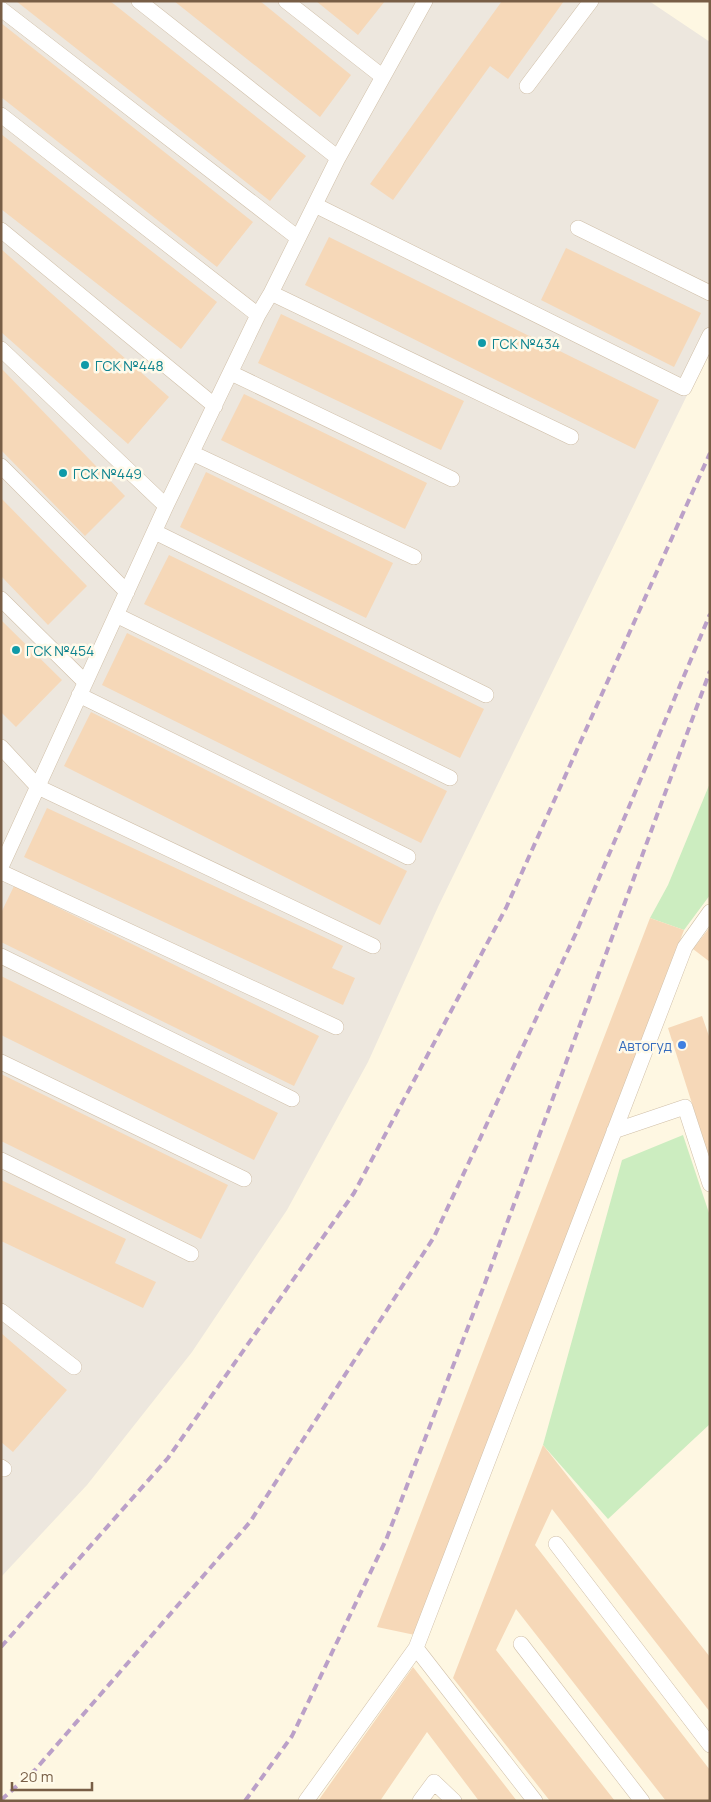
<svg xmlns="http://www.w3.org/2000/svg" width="711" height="1802" viewBox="0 0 711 1802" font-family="Manrope,sans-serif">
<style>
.industrial{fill:#ede7de}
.green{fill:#ccedc0}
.building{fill:#f6d8b8}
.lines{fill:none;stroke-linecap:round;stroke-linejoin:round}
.service-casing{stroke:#d0bfa8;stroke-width:16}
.service{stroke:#fff;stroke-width:15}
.rail{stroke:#bba0c8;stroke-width:4;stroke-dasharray:8 5;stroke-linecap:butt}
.culture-dot{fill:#0f9aa8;stroke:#fffaea;stroke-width:2}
.shop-dot{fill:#3f7fe0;stroke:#fffaea;stroke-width:2}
.labels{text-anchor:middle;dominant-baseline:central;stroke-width:5;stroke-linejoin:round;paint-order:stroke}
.culture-label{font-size:14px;fill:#0d838f;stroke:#fffaea;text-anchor:start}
.shop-label{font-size:14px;fill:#366cbe;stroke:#fffaea;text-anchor:end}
</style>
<rect width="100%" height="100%" fill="#fef7e2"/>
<path class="industrial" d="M 1,1 L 649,1 L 710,42 L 710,348 L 438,907 L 368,1062 L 287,1210 L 192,1352 L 87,1485 L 1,1577 Z"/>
<path class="green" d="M 710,783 L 710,895 L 684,930 L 650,918 L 668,885 Z
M 683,1135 L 710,1216 L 710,1424 L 608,1519 L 543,1445 L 622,1160 Z"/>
<path class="building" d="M 16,1 L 110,1 L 306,156 L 270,201 Z
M 174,1 L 260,1 L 351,75 L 320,117 Z
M 316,1 L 385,1 L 358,35 Z
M 502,1 L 564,1 L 508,79 L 490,66 L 393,200 L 370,184 Z
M 1,23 L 253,222 L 217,267 L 1,97 Z
M 1,134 L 217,302 L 181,349 L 1,209 Z
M 329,237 L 659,400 L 635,449 L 305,285 Z
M 566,248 L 701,313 L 674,367 L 541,300 Z
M 1,249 L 169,397 L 128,444 L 1,332 Z
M 281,314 L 464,401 L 441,450 L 258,363 Z
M 1,368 L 125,496 L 85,536 L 1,450 Z
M 244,394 L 427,483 L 405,529 L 221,440 Z
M 206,472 L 393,563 L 366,618 L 180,527 Z
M 1,498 L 87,586 L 48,625 L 1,576 Z
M 169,555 L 484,709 L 460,758 L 144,604 Z
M 1,620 L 62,680 L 16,727 L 1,712 Z
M 127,633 L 447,791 L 421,843 L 102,685 Z
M 91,712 L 407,871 L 380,925 L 64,766 Z
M 47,808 L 343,946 L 332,968 L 355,978 L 343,1005 L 24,857 Z
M 14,886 L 319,1036 L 294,1086 L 1,942 L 1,913 Z
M 650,918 L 684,930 L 415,1635 L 377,1627 Z
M 710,927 L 710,962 L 693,949 Z
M 1,976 L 278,1113 L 254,1160 L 1,1035 Z
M 702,1016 L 710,1039 L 709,1157 L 668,1028 Z
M 1,1074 L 228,1185 L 201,1239 L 1,1141 Z
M 1,1180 L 126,1239 L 115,1263 L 156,1282 L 143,1308 L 1,1241 Z
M 1,1333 L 67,1390 L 13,1452 L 1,1442 Z
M 543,1445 L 710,1657 L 710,1712 L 552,1509 L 535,1545 L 710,1770 L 710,1801 L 666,1801 L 516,1609 L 496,1650 L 615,1801 L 550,1801 L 453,1678 Z
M 413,1667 L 517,1801 L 479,1801 L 427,1732 L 380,1801 L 318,1801 Z"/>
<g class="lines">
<defs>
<path id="service" d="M 139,1 L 338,158
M 286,1 L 383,77
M 1,9 L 298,238
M 527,86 L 591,1
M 1,115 L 258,315
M 315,205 L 684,388 L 710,335
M 578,228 L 710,293
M 1,230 L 215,406
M 271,293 L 571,437
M 1,349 L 166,506
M 231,373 L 452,479
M 192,453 L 414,557
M 1,466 L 127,592
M 155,532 L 486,695
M 1,599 L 85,682
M 116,615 L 450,778
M 79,695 L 408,857
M 1,747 L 38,787 L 373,946
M 1,867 L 166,506 L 258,315 L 271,293 L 338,158 L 425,1
M 1,872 L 336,1027
M 1,956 L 292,1099
M 1,1062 L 244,1179
M 614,1131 L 685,1107 L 710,1184
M 1,1160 L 191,1254
M 1,1311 L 74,1367
M 1,1467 L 4,1469
M 556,1544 L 710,1745
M 521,1644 L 642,1801
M 416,1648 L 535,1801
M 306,1801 L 416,1648 L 685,947 L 710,912
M 420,1801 L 434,1782 L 454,1801"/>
</defs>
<use href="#service" class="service-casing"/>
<use href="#service" class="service"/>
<path class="rail" d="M 1,1647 L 168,1458 L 354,1193 L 506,908 L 710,453
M 1,1800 L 35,1770 L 250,1522 L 434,1237 L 576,933 L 710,614
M 245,1801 L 292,1736 L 386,1540 L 485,1283 L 710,671"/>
</g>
<g class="culture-dot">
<circle cx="482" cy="343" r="5"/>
<circle cx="85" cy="365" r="5"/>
<circle cx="63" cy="473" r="5"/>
<circle cx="16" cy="650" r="5"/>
</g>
<circle class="shop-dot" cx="682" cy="1045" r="5"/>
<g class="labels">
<g class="culture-label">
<text x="492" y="343">ГСК №434</text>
<text x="95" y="365">ГСК №448</text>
<text x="73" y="473">ГСК №449</text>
<text x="26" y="650">ГСК №454</text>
</g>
<g class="shop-label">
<text x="672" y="1045">Автогуд</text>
</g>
</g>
<rect width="711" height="1802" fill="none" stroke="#785e46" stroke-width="5"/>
<path d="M12 1782v8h80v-8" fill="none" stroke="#785e46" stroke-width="2.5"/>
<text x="20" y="1782" font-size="15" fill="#785e46" stroke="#fffaea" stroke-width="4" paint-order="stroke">20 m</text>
</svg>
